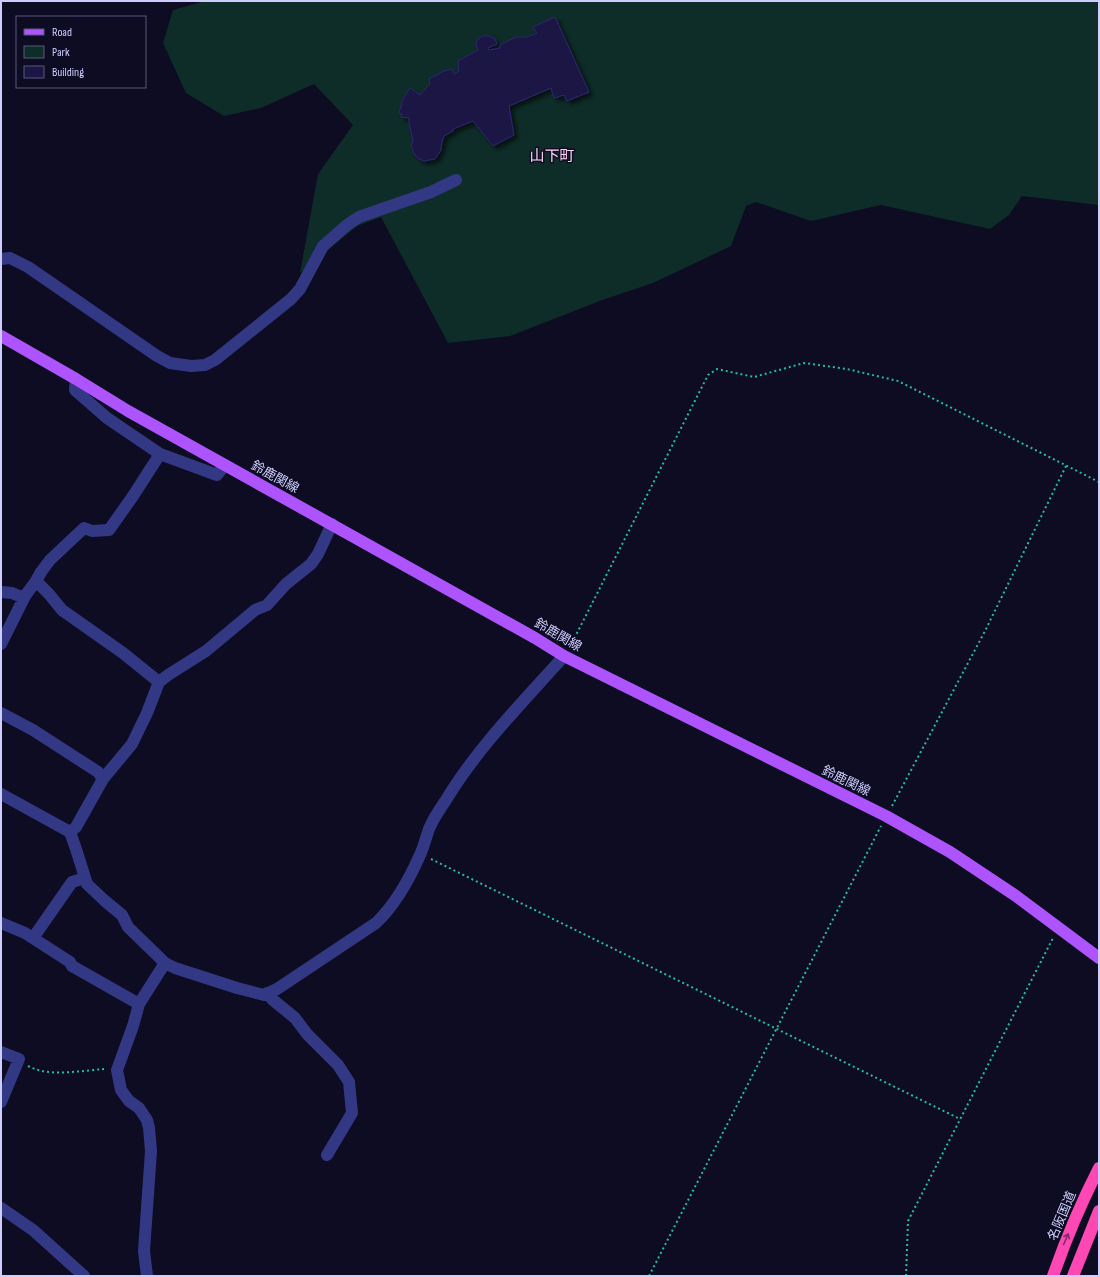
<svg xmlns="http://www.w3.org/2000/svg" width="1100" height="1277" viewBox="0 0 1100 1277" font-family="'Sofia Sans Condensed','Noto Sans JP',sans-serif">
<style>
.green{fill:#0e2d28}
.building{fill:#1b1645;stroke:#2d2673;filter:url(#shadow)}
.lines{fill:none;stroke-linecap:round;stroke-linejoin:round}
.path{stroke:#24bca3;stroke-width:2;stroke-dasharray:2 3;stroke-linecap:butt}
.minor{stroke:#333885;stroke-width:12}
.major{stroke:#ad54ff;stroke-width:12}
.highway{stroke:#ff48b3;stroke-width:12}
.oneway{stroke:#862a6a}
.labels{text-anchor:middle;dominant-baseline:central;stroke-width:3;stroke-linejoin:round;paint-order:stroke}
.street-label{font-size:13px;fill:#cdcdff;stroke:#0d0c22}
.quarter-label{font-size:15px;fill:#ffcff3;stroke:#0d0c22}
</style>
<defs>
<filter id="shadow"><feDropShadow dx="3.5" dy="3.5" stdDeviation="2" flood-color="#0009"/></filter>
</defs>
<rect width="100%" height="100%" fill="#0d0c22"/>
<path class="green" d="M 205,1 L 1099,1 L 1099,205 L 1022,196 L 1009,215 L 990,229 L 881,205 L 811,221 L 756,202 L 746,206 L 731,246 L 653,283 L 605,299 L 510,336 L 448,343 L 381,217 L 357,226 L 300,273 L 318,174 L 353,125 L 314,84 L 261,108 L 224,116 L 186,93 L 163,43 L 173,10 Z"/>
<path class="building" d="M 555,17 L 589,92 L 567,101 L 564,95 L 554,98 L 551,88 L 509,106 L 514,135 L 493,146 L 473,121 L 453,129 L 453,131 L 444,136 L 442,142 L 441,150 L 435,159 L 424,161 L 419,159 L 415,155 L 411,146 L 413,140 L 409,123 L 409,118 L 401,117 L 402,114 L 399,113 L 403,99 L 410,88 L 420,95 L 427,87 L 430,84 L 429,79 L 436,75 L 444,71 L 452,69 L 455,74 L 459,71 L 458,61 L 478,50 L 476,45 L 477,40 L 482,36 L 489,36 L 495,39 L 497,44 L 488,48 L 489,50 L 500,48 L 500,45 L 516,37 L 527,37 L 537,33 L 533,27 Z"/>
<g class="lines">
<path class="path" d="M 568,646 L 575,637 L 708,375 L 717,369 L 754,377 L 804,363 L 847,369 L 898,381 L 1099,482
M 892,806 L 985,631 L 1066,466
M 431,859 L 960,1119
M 28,1066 C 50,1078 82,1070 106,1069
M 649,1276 L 881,826
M 906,1276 L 908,1221 L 1053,938"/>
<path class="minor" d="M 1,259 L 10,258 L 28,267 L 157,356 L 170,363 L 191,366 L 205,365 L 215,360 L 291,299 L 300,289 L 323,246 L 347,225 L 359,217 L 431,192 L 456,180
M 76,379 L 75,390 L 107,418 L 160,454 L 217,475 L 225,465
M 36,581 L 49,594 L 62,610 L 123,653 L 159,682 L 147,713 L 132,744 L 103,779 L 76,827 L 70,832
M 1,592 L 12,593 L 24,598
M 1,644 L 25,596 L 36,581 L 41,572 L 50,560 L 84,528 L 92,531 L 109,530 L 133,496 L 160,454
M 159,682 L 168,675 L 206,651 L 255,610 L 267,605 L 286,584 L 311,564 L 318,554 L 332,524
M 1,713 L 33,730 L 98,772 L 103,779
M 1,794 L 70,832 L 76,849 L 87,884 L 105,901 L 122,915 L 128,927 L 165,963 L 175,968 L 237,988 L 264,995 L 277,989 L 376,923 C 396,904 409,880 420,855 C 424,846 426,837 429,829 C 433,819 440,809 446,800 C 478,747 523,702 564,656
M 1,923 L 25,933 L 70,962 L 72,966 L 139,1004
M 33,938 L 72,882 L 85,878
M 267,993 L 273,1000 L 295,1018 L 307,1034 L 338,1065 L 349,1082 L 352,1113 L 327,1155
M 1,1052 L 19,1059 L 1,1102
M 1,1208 L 33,1230 L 84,1276
M 147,1276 L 144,1251 L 151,1151 L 149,1128 L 147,1120 L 139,1108 L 129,1101 L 121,1090 L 117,1070 L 133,1026 L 139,1004 L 165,963"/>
<path class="major" d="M 1,336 L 76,379 L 128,411 L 535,638 L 564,656 L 886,816 L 950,852 L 1016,896 L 1099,958"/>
<path class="highway" d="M 1053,1276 C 1066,1239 1081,1203 1099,1168
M 1073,1276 L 1099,1211"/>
</g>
<defs><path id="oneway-shaft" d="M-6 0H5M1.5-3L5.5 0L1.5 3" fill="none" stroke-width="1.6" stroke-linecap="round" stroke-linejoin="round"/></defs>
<use class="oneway" href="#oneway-shaft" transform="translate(1066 1239) rotate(-67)"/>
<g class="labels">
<g class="street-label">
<text transform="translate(275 477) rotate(29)">鈴鹿関線</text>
<text transform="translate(558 635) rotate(30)">鈴鹿関線</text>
<text transform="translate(846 781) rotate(26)">鈴鹿関線</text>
<text transform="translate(1062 1216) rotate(-67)">名阪国道</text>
</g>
<g class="quarter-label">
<text x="552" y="156">山下町</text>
</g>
</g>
<rect width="1100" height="1277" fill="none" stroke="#cdcdff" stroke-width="4"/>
<rect x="16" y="16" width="130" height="72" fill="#0d0c22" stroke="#5a597a"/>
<rect x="24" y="29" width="20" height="6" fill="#ad54ff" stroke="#5a597a"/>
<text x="52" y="36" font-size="12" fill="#cdcdff">Road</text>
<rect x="24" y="46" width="20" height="12" fill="#0e2d28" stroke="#5a597a"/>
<text x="52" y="56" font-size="12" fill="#cdcdff">Park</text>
<rect x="24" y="66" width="20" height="12" fill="#1b1645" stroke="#5a597a"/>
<text x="52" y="76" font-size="12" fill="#cdcdff">Building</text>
</svg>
